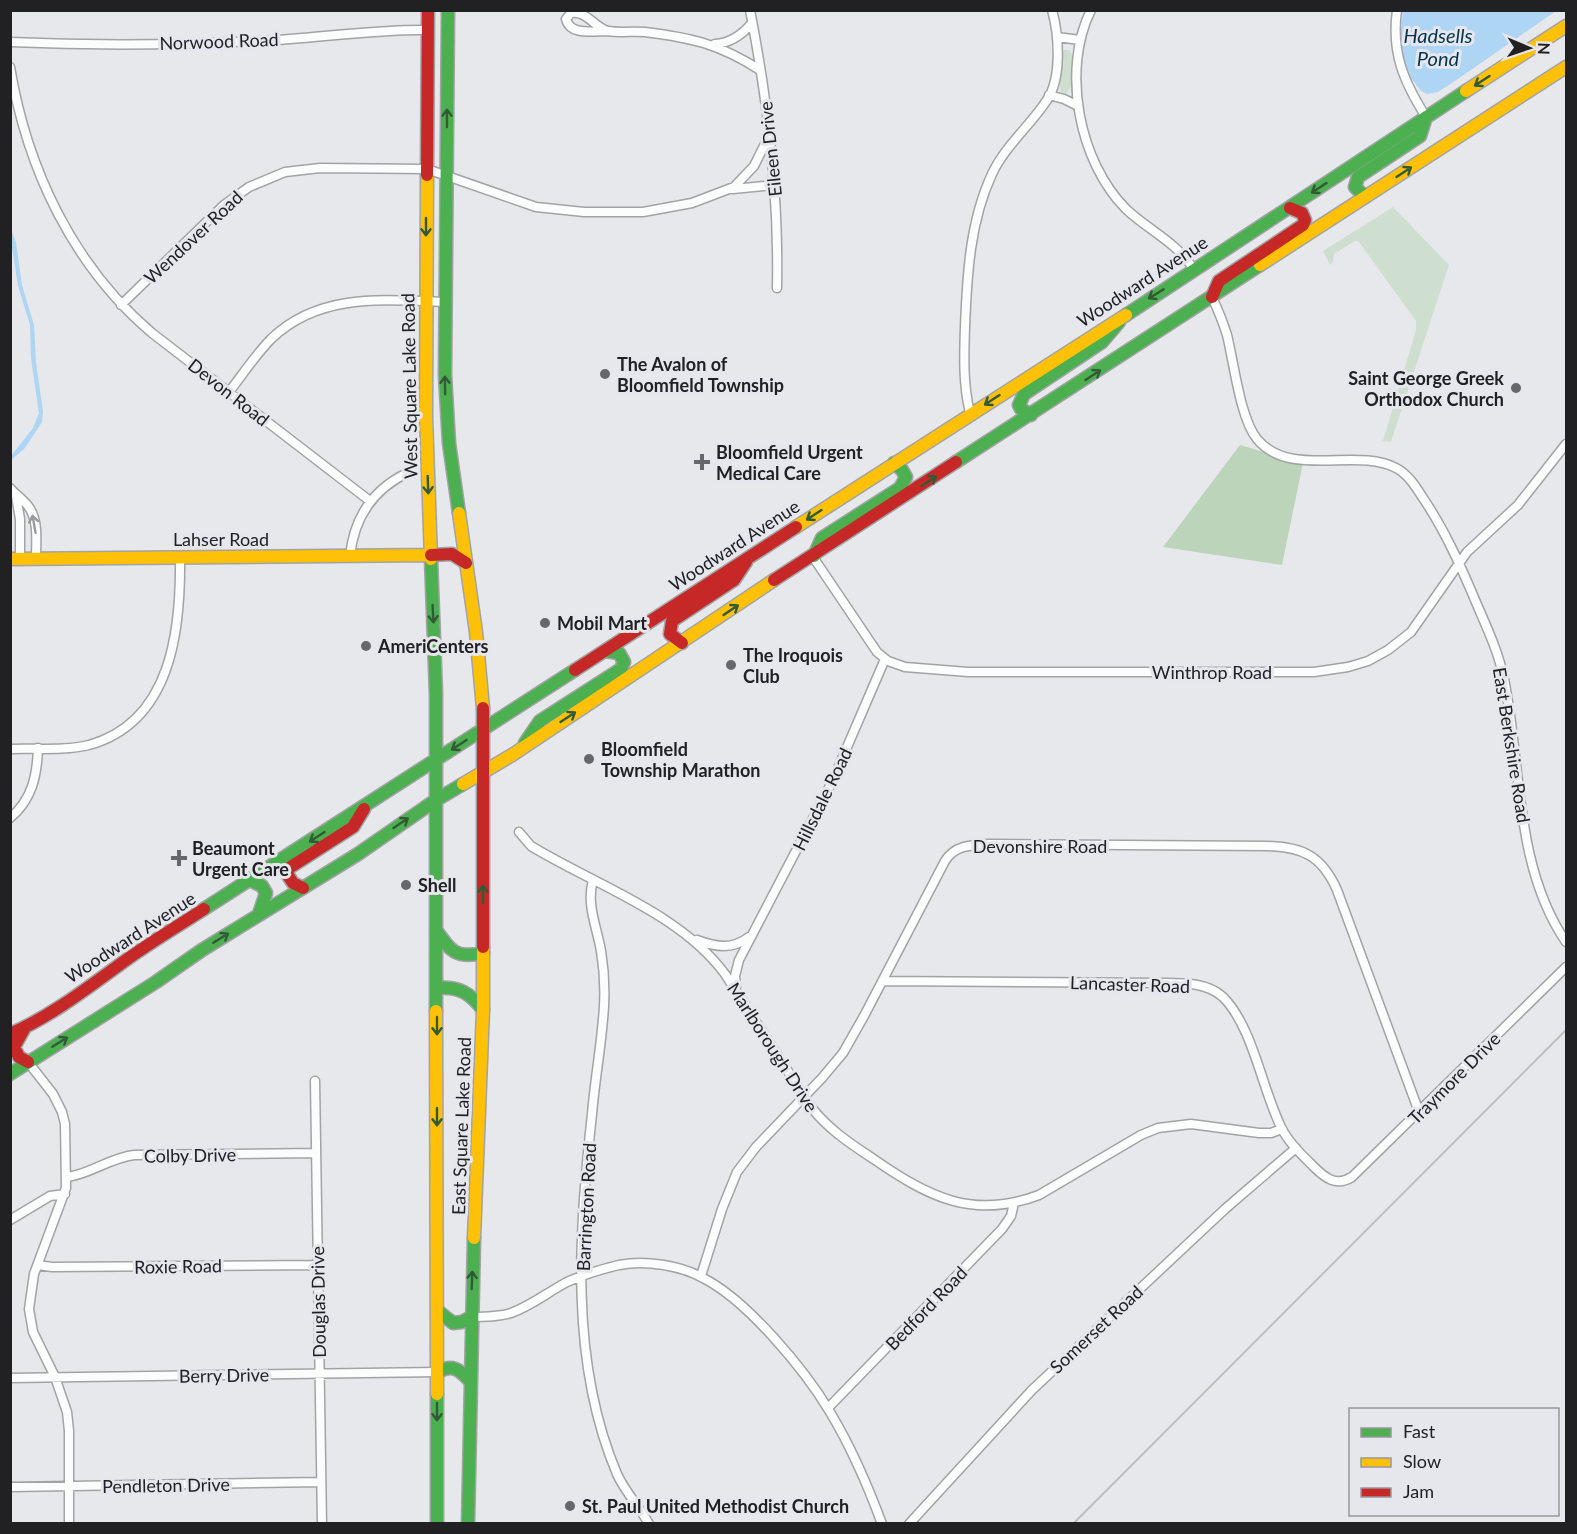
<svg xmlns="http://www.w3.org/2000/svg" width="1577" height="1534" viewBox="0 0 1577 1534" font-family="Lato,sans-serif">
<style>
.green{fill:#cfdfcf}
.forest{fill:#bcd4ba}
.water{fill:#aed6f4}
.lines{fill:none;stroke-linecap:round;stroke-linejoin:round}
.street-casing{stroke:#a2a3a5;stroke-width:11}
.fast-casing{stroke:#a2a3a5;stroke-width:15}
.slow-casing{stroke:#a2a3a5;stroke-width:15}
.jam-casing{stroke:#a2a3a5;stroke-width:15}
.street{stroke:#fbfcfc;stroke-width:8}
.fast{stroke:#4caf50;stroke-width:12}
.slow{stroke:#ffc107;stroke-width:12}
.jam{stroke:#c62828;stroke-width:12}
.rail{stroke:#bfbfc0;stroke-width:2}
.oneway{stroke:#325a36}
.oneway2{stroke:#99999b}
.poi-dot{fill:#66676a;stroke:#e6e7ed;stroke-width:2}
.labels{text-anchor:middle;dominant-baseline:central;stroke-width:6;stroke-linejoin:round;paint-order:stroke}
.street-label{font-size:18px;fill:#212124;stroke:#e6e7ed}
.poi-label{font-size:18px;font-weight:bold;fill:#212124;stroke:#e6e7ed;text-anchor:start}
.water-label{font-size:20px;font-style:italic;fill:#05344e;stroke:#e6e7ed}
</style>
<rect width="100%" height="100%" fill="#e7e8ec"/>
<path class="green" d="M 1064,50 L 1070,50 C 1075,60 1075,87 1066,94 L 1061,92 C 1057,82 1058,60 1064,50 Z
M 1393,207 L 1449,265 L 1391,442 L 1383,441 L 1416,330 L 1416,321 L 1359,242 L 1355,241 L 1334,254 L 1333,262 L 1330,265 L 1323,251 Z"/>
<path class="forest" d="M 1240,445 L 1303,463 L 1282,565 L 1163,547 Z"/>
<path class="water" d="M 1403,11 L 1556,11 L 1458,79 L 1438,92 L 1427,94 L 1421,91 L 1411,78 L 1402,55 L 1400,38 Z
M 10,227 L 16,242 L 22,285 L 34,325 L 36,362 L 43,412 L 42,422 L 25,448 L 11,460 L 11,456 L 33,428 L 39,413 L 31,359 L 30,325 L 18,286 L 11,241 Z"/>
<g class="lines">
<defs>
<path id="street" d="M 750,10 C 768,102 779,194 777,288
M 1091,10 C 1061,70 1079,162 1126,209 C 1148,230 1178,243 1194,270
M 1397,10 C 1391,53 1404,82 1426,117
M 608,31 C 594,31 570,36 566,19 L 571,13 C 586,10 594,27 608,31 C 620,33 633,31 645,32 C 693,38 719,44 760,70
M 1057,37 L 1080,40
M 10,42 C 99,46 188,45 277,40 C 327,37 377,29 428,30
M 715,44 C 731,43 742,35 752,23
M 10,67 C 27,169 73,266 152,333 L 370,501
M 1049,95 L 1064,99 L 1078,106
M 733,189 L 774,185
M 1212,297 C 1218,310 1223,322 1227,335 C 1234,363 1240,418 1257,439 C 1290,479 1356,447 1396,468 C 1408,474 1416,487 1423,498 C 1446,532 1462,569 1478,607 C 1488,630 1499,654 1504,679 C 1522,766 1514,866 1566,942
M 121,305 L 224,205 L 249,187 L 285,172 L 320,168 L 427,169 L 536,207 L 584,212 L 643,212 L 692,203 L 734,187 L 754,166 L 770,134
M 229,392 C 243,374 256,354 272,338 C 321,292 385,300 446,302
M 970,413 C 963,385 964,356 965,327 C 967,275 970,221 992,174 C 1005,146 1030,126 1047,100 C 1062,78 1059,35 1052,10
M 10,488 C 16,495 23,499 28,506 C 39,520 36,541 36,558
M 16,496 L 20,519 L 20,559
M 350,556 C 354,518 372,490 407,473
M 813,557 L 877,652 L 888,661 L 905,667 L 968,672 L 1314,672 L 1348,667 L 1368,661 L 1388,650 L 1411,632 L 1467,552 L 1518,505 L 1566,444
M 10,749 C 36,748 64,751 89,745 C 172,722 181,629 180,557
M 10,818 C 32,800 37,776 38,748
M 519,832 L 531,846 C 595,885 680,913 725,974 L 811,1107 C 829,1130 851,1144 875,1160 C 929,1197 973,1220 1039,1195 L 1141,1135 L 1158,1128 L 1191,1124 L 1259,1133 L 1271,1133 L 1282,1129
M 593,880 C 586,905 597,927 601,951 C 604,969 605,988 604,1006 C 602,1042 595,1078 592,1114 C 579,1233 569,1361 617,1474 C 625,1492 639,1506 649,1524
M 697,940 C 716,947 732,950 749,937
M 883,981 L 1166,983 C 1185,983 1208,983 1223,997 C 1253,1027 1262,1089 1281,1127 C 1288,1142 1301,1154 1313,1166 C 1325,1178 1336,1187 1352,1177 L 1566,967
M 736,987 L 735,976 L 739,960 L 832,782 L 885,659
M 28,1062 L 53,1094 L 62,1112 L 65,1124 L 66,1188 L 34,1274 L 29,1309 L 33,1332 L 55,1377 L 67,1412 L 69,1431 L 69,1524
M 315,1081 L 322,1524
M 67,1177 C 91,1174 109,1158 134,1155 L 316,1153
M 10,1220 L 50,1196 L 65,1194
M 38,1265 L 52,1267 L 318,1265
M 701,1276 L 722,1209 L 737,1172 L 756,1147 L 822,1078 L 843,1053 L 864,1016 L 945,861 C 955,845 971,845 988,844 L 1267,846 C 1303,847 1322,856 1337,890 L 1419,1112
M 471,1317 C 484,1317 498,1317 511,1313 C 531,1306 548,1292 567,1282 C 583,1275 602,1269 619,1265 C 645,1260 680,1265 703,1278 C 747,1300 805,1370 830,1412 C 851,1447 868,1486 882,1524
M 10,1378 L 438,1372
M 828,1408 L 1002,1229 L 1011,1216 L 1014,1203
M 10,1487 L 321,1482
M 909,1524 L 1032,1390 L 1225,1209 L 1296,1148"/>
<path id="fast" d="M 448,10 L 445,375 L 449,443 L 459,513
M 1365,197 L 1355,187 L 1358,177 L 1420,136 L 1426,117
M 1126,315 L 1466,91
M 1031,415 L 1021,409 L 1019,405 L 1024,394 L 1102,342 L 1119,322
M 956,462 L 1260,265
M 814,556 L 822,538 L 900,488 L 906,477 L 902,470 L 894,463
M 431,559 L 436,694 L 436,1011
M 525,743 L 540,721 L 621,669 L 624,662 L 619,653 L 605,651
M 250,880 L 262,886 L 266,893 L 259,914
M 204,909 L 575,670
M 436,930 C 450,951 456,959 483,953
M 437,988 C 459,986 470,993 483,1010
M 10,1074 L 156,982 L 202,950 L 358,854 L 436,800 L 463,784
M 438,1311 L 453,1323 L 462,1322 L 471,1317
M 438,1372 C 452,1364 459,1369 469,1380
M 437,1394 L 437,1524
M 468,1524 L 474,1238"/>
<path id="slow" d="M 1466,91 L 1566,26
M 427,175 L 426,417 L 431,559
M 1260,265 L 1566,67
M 459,513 L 476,632 L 483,708
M 796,527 L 1126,315
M 10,559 L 431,555
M 463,784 L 512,755 L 774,580
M 436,1011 L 437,1394
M 474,1238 L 483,1010 L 483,947"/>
<path id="jam" d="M 427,175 L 428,10
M 1212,297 L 1219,281 L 1303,225 L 1305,220 L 1302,213 L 1290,208
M 431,555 L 452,554 L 466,563
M 774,580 L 956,462
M 682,643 L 670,634 L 672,621 L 734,580 L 746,562
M 575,670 L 796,527
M 483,708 L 483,947
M 303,888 L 293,883 L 287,874 L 289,868 L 353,827 L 364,809
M 24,1029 L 14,1047 L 19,1057 L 28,1062
M 10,1034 C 52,1016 90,986 126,960 C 151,942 178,926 204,909"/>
</defs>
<use href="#street" class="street-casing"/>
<use href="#fast" class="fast-casing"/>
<use href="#slow" class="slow-casing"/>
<use href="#jam" class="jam-casing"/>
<use href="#street" class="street"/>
<use href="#fast" class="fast"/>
<use href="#slow" class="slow"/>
<use href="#jam" class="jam"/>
<path class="rail" d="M 1073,1524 L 1566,1030"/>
</g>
<defs><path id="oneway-shaft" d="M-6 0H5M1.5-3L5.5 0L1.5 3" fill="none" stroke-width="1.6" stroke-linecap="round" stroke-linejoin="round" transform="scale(1.5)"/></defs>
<g class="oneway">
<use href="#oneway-shaft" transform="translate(1482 81) rotate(147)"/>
<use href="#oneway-shaft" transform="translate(447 118) rotate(-90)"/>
<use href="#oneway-shaft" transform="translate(1404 172) rotate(-33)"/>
<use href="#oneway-shaft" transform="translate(1319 188) rotate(147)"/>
<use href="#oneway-shaft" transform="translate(426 227) rotate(90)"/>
<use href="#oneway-shaft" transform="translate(1156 294) rotate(148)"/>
<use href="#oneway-shaft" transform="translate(1093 375) rotate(-33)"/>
<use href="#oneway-shaft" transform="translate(445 385) rotate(-91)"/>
<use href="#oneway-shaft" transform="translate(992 400) rotate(147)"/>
<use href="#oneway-shaft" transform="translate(929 481) rotate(-33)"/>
<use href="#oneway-shaft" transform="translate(428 485) rotate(88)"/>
<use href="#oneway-shaft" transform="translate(814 515) rotate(147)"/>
<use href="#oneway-shaft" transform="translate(731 610) rotate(-34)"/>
<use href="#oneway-shaft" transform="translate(433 614) rotate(87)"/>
<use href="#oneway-shaft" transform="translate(568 717) rotate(-33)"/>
<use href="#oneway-shaft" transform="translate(459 745) rotate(147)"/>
<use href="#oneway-shaft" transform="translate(401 823) rotate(-34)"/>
<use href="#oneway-shaft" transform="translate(317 837) rotate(147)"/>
<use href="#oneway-shaft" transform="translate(483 894) rotate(-90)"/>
<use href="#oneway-shaft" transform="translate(221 938) rotate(-32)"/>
<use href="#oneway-shaft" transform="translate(437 1026) rotate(90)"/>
<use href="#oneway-shaft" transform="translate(60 1042) rotate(-32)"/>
<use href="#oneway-shaft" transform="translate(437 1117) rotate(90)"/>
<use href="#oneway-shaft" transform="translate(472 1280) rotate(-88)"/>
<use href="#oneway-shaft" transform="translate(437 1412) rotate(90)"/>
</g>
<use class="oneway2" href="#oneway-shaft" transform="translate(34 524) rotate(-100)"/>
<g class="poi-dot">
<circle cx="605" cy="374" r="6"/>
<circle cx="1516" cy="388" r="6"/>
<path d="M699 453h6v6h6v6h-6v6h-6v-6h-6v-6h6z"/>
<circle cx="545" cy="623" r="6"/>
<circle cx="366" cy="646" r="6"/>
<circle cx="731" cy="665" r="6"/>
<circle cx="589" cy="759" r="6"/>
<path d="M176 849h6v6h6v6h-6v6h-6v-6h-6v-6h6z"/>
<circle cx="406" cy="885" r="6"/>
<circle cx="570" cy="1506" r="6"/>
</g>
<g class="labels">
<g class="street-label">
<text transform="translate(219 41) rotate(-2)">Norwood Road</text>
<text transform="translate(770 149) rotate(-96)">Eileen Drive</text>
<text transform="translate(193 237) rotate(-43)">Wendover Road</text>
<text transform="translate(1142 281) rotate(-33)">Woodward Avenue</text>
<text transform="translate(409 386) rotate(-91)">West Square Lake Road</text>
<text transform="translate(229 392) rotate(38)">Devon Road</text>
<text x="221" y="539">Lahser Road</text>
<text transform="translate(734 545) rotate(-33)">Woodward Avenue</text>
<text x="1212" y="672">Winthrop Road</text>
<text transform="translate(1512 745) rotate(81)">East Berkshire Road</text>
<text transform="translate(822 799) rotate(-64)">Hillsdale Road</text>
<text x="1040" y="846">Devonshire Road</text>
<text transform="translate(130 937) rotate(-33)">Woodward Avenue</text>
<text transform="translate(1130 984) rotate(2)">Lancaster Road</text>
<text transform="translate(773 1047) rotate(57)">Marlborough Drive</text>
<text transform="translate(1454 1078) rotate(-45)">Traymore Drive</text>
<text transform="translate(461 1126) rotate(-88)">East Square Lake Road</text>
<text transform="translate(190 1155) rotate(-1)">Colby Drive</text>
<text transform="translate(586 1207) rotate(-87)">Barrington Road</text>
<text transform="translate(178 1266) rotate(-1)">Roxie Road</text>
<text transform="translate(318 1302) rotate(-91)">Douglas Drive</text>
<text transform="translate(926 1308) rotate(-46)">Bedford Road</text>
<text transform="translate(1096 1329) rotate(-43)">Somerset Road</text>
<text transform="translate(224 1375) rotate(-1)">Berry Drive</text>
<text transform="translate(166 1485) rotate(-1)">Pendleton Drive</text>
</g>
<g class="poi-label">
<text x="617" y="364">The Avalon of<tspan x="617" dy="21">Bloomfield Township</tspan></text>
<text x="1504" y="378" text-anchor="end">Saint George Greek<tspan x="1504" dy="21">Orthodox Church</tspan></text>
<text x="716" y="452">Bloomfield Urgent<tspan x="716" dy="21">Medical Care</tspan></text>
<text x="557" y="623">Mobil Mart</text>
<text x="378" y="646">AmeriCenters</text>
<text x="743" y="655">The Iroquois<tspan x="743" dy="21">Club</tspan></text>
<text x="601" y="749">Bloomfield<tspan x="601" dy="21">Township Marathon</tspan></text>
<text x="192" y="848">Beaumont<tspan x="192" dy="21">Urgent Care</tspan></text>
<text x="418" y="885">Shell</text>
<text x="582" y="1506">St. Paul United Methodist Church</text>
</g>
<g class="water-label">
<text x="1438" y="35">Hadsells<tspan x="1438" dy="23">Pond</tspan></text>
</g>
</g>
<rect width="1577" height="1534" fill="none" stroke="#212124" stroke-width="24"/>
<rect x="1349" y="1408" width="210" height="108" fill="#e6e7ed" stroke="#97989d" stroke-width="1.5"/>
<rect x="1361" y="1428" width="30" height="9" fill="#4caf50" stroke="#97989d" stroke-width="1.5"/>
<text x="1403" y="1438" font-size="18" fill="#212124">Fast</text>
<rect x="1361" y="1458" width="30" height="9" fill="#ffc107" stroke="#97989d" stroke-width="1.5"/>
<text x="1403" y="1468" font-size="18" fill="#212124">Slow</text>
<rect x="1361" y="1488" width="30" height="9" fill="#c62828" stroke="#97989d" stroke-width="1.5"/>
<text x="1403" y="1498" font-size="18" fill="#212124">Jam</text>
<g transform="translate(1529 48) rotate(92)" stroke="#e6e7ed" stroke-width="4.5" paint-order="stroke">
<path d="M0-4.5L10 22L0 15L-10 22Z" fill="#212124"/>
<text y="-9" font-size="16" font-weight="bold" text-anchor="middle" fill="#212124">N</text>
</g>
</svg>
